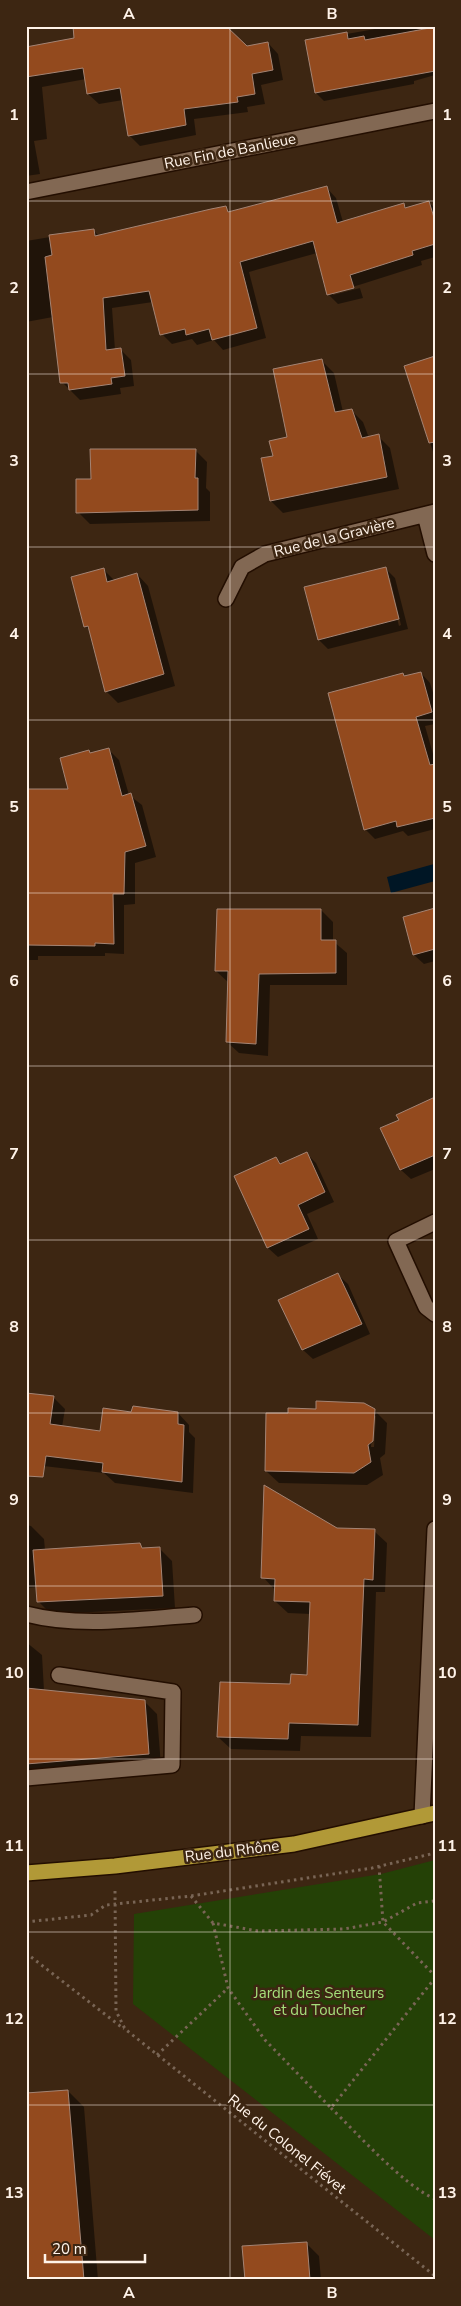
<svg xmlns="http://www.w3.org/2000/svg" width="461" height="2306" viewBox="0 0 461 2306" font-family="'Nunito Sans',sans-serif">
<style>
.park{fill:#244106}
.water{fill:#001625}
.shadow{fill:#0007;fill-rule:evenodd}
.building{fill:#934a1e;stroke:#a48474}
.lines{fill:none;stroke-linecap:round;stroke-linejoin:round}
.minor-casing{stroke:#230e00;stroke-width:18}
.major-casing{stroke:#230e00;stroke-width:18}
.path{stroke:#796555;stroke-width:3;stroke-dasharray:2.5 4;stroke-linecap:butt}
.minor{stroke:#826853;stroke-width:15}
.major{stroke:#b19937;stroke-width:15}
.grid{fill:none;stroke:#fff3e9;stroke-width:1;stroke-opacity:0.55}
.labels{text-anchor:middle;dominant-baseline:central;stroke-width:5;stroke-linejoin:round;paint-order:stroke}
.street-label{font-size:15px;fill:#fff3e9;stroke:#3d2612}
.park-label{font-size:15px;fill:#a6df7b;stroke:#3d2612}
.neatline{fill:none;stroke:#fff3e9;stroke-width:2}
.grid-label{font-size:16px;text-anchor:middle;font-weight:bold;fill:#fff3e9}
</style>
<rect width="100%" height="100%" fill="#3d2612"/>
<path class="park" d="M 435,1860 L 435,2240 L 133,2004 L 134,1914 L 381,1874 Z"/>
<path class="water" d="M 434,864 L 435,881 L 391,893 L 387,877 Z"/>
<path class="shadow" d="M 392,26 L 435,26 L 435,75 L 414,81 L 414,84 L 324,101 L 316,93 L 307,41 Z
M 268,43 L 278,54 L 283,80 L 261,85 L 265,104 L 247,107 L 248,112 L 194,119 L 196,135 L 140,146 L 129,135 L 123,100 L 99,104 L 88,94 L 86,79 L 42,87 L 47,139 L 34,141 L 40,174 L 26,176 L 26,48 L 247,47 Z
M 326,187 L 336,198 L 343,222 L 404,205 L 408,209 L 428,202 L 435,208 L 435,257 L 421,261 L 422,265 L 359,285 L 363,298 L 338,304 L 328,294 L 317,253 L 249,272 L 266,338 L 223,350 L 214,340 L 197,345 L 192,339 L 172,344 L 162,334 L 153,302 L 112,308 L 115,350 L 121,350 L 131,360 L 134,386 L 120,388 L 121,394 L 80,400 L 62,382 L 53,317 L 26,322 L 26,241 L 93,230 L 99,236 L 226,208 L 230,213 ZM 359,285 L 360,288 L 333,295 L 333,292 Z
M 435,358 L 435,458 L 406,367 Z
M 322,361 L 334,373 L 343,412 L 351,410 L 363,422 L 369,438 L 378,436 L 390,448 L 399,489 L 283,513 L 271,501 L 274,457 L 288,438 Z
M 195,450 L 207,462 L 206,488 L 210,492 L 210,521 L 90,524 L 78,512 L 92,481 Z
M 385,568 L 395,578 L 408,629 L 328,649 L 319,640 ZM 387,578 L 390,578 L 401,625 L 399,626 Z
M 103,569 L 115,581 L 137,574 L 148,586 L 175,686 L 118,703 L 106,691 L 91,631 L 85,626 Z
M 421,673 L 430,683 L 435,699 L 435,724 L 425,726 L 435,761 L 435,829 L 408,836 L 403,831 L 375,839 L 365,829 L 402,674 L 405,677 Z
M 108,749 L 119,760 L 129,795 L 142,805 L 156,857 L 135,863 L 135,904 L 124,905 L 124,954 L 105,953 L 105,956 L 38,956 L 38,960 L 26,960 L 26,790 L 70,790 L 89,751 L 91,754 Z
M 435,909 L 435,961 L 424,964 L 414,955 L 404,918 Z
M 321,910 L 333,922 L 333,941 L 347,953 L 347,985 L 270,985 L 268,1056 L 239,1053 L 227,1042 L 229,983 L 216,971 Z
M 435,1098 L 435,1169 L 411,1179 L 401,1170 L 382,1128 L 400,1120 Z
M 306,1153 L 316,1163 L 334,1202 L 307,1214 L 318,1239 L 278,1257 L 268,1248 L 236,1177 L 276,1158 L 282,1164 Z
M 338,1275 L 348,1284 L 370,1334 L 313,1359 L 303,1350 L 280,1301 Z
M 53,1397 L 65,1409 L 62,1427 L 101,1433 L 132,1414 L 178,1413 L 189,1425 L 189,1432 L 195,1438 L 193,1493 L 115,1483 L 104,1473 L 26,1464 Z
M 374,1410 L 387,1423 L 385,1454 L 380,1458 L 383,1475 L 367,1485 L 279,1483 L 266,1471 ZM 373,1416 L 376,1416 L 374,1447 L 371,1447 Z
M 26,1525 L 31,1526 L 44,1539 L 45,1550 L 140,1544 L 144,1549 L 159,1548 L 172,1561 L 175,1608 L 51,1614 L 38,1601 L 37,1587 L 26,1588 Z
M 336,1530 L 374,1531 L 387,1543 L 385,1592 L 376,1592 L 371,1737 L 301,1736 L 300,1751 L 231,1749 L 218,1737 L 291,1685 L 308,1676 L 311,1614 L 288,1613 L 275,1601 L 276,1591 L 263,1577 Z
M 26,1642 L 42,1655 L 44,1691 L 144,1701 L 157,1714 L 161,1766 L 26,1778 Z
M 68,2091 L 84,2107 L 98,2280 L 26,2280 Z
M 306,2243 L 319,2256 L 321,2280 L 246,2280 Z"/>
<path class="building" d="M 73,26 L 226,26 L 247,46 L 268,42 L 273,70 L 252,74 L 255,94 L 237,97 L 238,102 L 184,109 L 186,125 L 128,136 L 120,88 L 87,94 L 83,68 L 26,77 L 26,47 L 74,38 Z
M 435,27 L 435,71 L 315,93 L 305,40 L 347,32 L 348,39 L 364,36 L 365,40 Z
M 327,186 L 337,223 L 404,203 L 405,208 L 429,201 L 435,221 L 435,244 L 412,251 L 413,255 L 350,275 L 354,288 L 327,295 L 313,241 L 240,262 L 257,328 L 212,340 L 209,329 L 186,335 L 185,329 L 160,335 L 149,291 L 103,298 L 106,350 L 121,348 L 125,376 L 111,378 L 112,384 L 69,390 L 68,383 L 60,383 L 45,257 L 52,255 L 49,235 L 94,229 L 95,236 L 211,209 L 226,206 L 228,212 Z
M 435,356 L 435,442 L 429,443 L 404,366 Z
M 322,359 L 335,412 L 352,409 L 362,438 L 379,434 L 387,477 L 270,501 L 261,458 L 273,456 L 269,441 L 287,437 L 273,369 Z
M 90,449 L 196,449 L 195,478 L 198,478 L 198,510 L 76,513 L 76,479 L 91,479 Z
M 386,567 L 399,619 L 318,640 L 304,587 Z
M 104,568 L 107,582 L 137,573 L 164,674 L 105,692 L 88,626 L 84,627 L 71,577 Z
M 421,672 L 432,712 L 416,717 L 430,765 L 435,764 L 435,818 L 397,827 L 396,821 L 364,830 L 328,693 L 403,673 L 404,676 Z
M 109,748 L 122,796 L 131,793 L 146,846 L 125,852 L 124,894 L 113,894 L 114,944 L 95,943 L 95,946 L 26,945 L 26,789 L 68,789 L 60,758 L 89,750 L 90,753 Z
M 435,908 L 435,949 L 413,955 L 403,917 Z
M 217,909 L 321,909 L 321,940 L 336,940 L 336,973 L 259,974 L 256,1044 L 226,1042 L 228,971 L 215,971 Z
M 435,1097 L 435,1155 L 400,1170 L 380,1128 L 399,1120 L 396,1115 Z
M 307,1152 L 325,1192 L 298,1205 L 309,1229 L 267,1248 L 234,1176 L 276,1157 L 280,1164 Z
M 338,1273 L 362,1324 L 302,1350 L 278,1300 Z
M 26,1393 L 54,1396 L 50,1424 L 100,1431 L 103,1408 L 131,1412 L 133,1406 L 178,1412 L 178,1424 L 184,1425 L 182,1482 L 102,1472 L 103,1463 L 46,1456 L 43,1477 L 26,1476 Z
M 316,1401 L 364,1403 L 375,1409 L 373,1441 L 368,1445 L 371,1462 L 354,1473 L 265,1471 L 266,1413 L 288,1413 L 288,1408 L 316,1409 Z
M 264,1485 L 337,1528 L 375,1529 L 373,1580 L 364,1579 L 358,1725 L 289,1723 L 288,1739 L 217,1737 L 220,1682 L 290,1684 L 291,1674 L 307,1675 L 310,1602 L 274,1601 L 275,1579 L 261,1578 Z
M 140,1543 L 142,1548 L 160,1547 L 163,1596 L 37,1602 L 33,1550 Z
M 26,1688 L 145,1700 L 149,1754 L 26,1764 Z
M 68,2090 L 84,2280 L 26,2280 L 26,2093 Z
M 307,2242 L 310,2280 L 245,2280 L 242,2246 Z"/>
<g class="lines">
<defs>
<path id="minor" d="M 26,192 L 435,111
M 425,515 L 435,554
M 226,599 L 242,567 L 265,554 L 435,512
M 435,1222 L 396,1241 L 426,1307 L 435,1314
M 26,1614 C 80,1628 139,1619 194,1615
M 26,1778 L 172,1765 L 173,1692 L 59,1675
M 422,1816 L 435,1529"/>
<path id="major" d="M 26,1873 L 115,1866 L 294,1844 L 435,1813"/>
</defs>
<use href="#minor" class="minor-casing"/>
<use href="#major" class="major-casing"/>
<path class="path" d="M 379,1866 L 383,1922 L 435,1976
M 115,1891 L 116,2011 L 125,2029 L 435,2276
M 191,1896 L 213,1923 L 258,1931 L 344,1929 L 383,1922 L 417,1903 L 435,1901
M 26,1922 L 91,1915 L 106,1905 L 191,1896 L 372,1868 L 435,1853
M 213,1923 L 228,1988 L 265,2040 L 331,2108 L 435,1978
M 26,1953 L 124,2029
M 157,2055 L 228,1988
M 331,2108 C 357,2133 403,2185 435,2199"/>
<use href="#minor" class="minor"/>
<use href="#major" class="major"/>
</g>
<path class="grid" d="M 230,26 L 230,2280M 26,201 L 435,201M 26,374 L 435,374M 26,547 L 435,547M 26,720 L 435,720M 26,893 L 435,893M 26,1066 L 435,1066M 26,1240 L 435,1240M 26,1413 L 435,1413M 26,1586 L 435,1586M 26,1759 L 435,1759M 26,1932 L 435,1932M 26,2105 L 435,2105"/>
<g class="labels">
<g class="street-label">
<text transform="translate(230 151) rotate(-11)">Rue Fin de Banlieue</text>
<text transform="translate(334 537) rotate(-14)">Rue de la Gravière</text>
<text transform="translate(232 1851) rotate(-7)">Rue du Rhône</text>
<text transform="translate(287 2144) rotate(39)">Rue du Colonel Fiévet</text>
</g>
<g class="park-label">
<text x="319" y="1993">Jardin des Senteurs<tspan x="319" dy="17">et du Toucher</tspan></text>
</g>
</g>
<rect width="461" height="2306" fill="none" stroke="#3d2612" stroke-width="55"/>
<path d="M45 2254v8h100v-8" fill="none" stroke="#fff3e9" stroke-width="2.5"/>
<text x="52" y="2254" font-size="15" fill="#fff3e9" stroke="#3d2612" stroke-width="4" paint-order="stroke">20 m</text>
<rect x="28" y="28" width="406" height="2250" class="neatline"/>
<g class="grid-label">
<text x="129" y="19">A</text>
<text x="332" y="19">B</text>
<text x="14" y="120">1</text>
<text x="447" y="120">1</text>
<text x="14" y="293">2</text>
<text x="447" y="293">2</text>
<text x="14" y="466">3</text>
<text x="447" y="466">3</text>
<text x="14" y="639">4</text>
<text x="447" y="639">4</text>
<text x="14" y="812">5</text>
<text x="447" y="812">5</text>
<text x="14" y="986">6</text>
<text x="447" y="986">6</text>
<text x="14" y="1159">7</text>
<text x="447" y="1159">7</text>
<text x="14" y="1332">8</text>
<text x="447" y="1332">8</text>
<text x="14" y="1505">9</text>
<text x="447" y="1505">9</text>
<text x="14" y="1678">10</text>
<text x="447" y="1678">10</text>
<text x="14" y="1851">11</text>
<text x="447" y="1851">11</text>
<text x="14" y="2024">12</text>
<text x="447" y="2024">12</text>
<text x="14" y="2198">13</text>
<text x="447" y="2198">13</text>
<text x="129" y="2298">A</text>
<text x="332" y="2298">B</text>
</g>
</svg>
